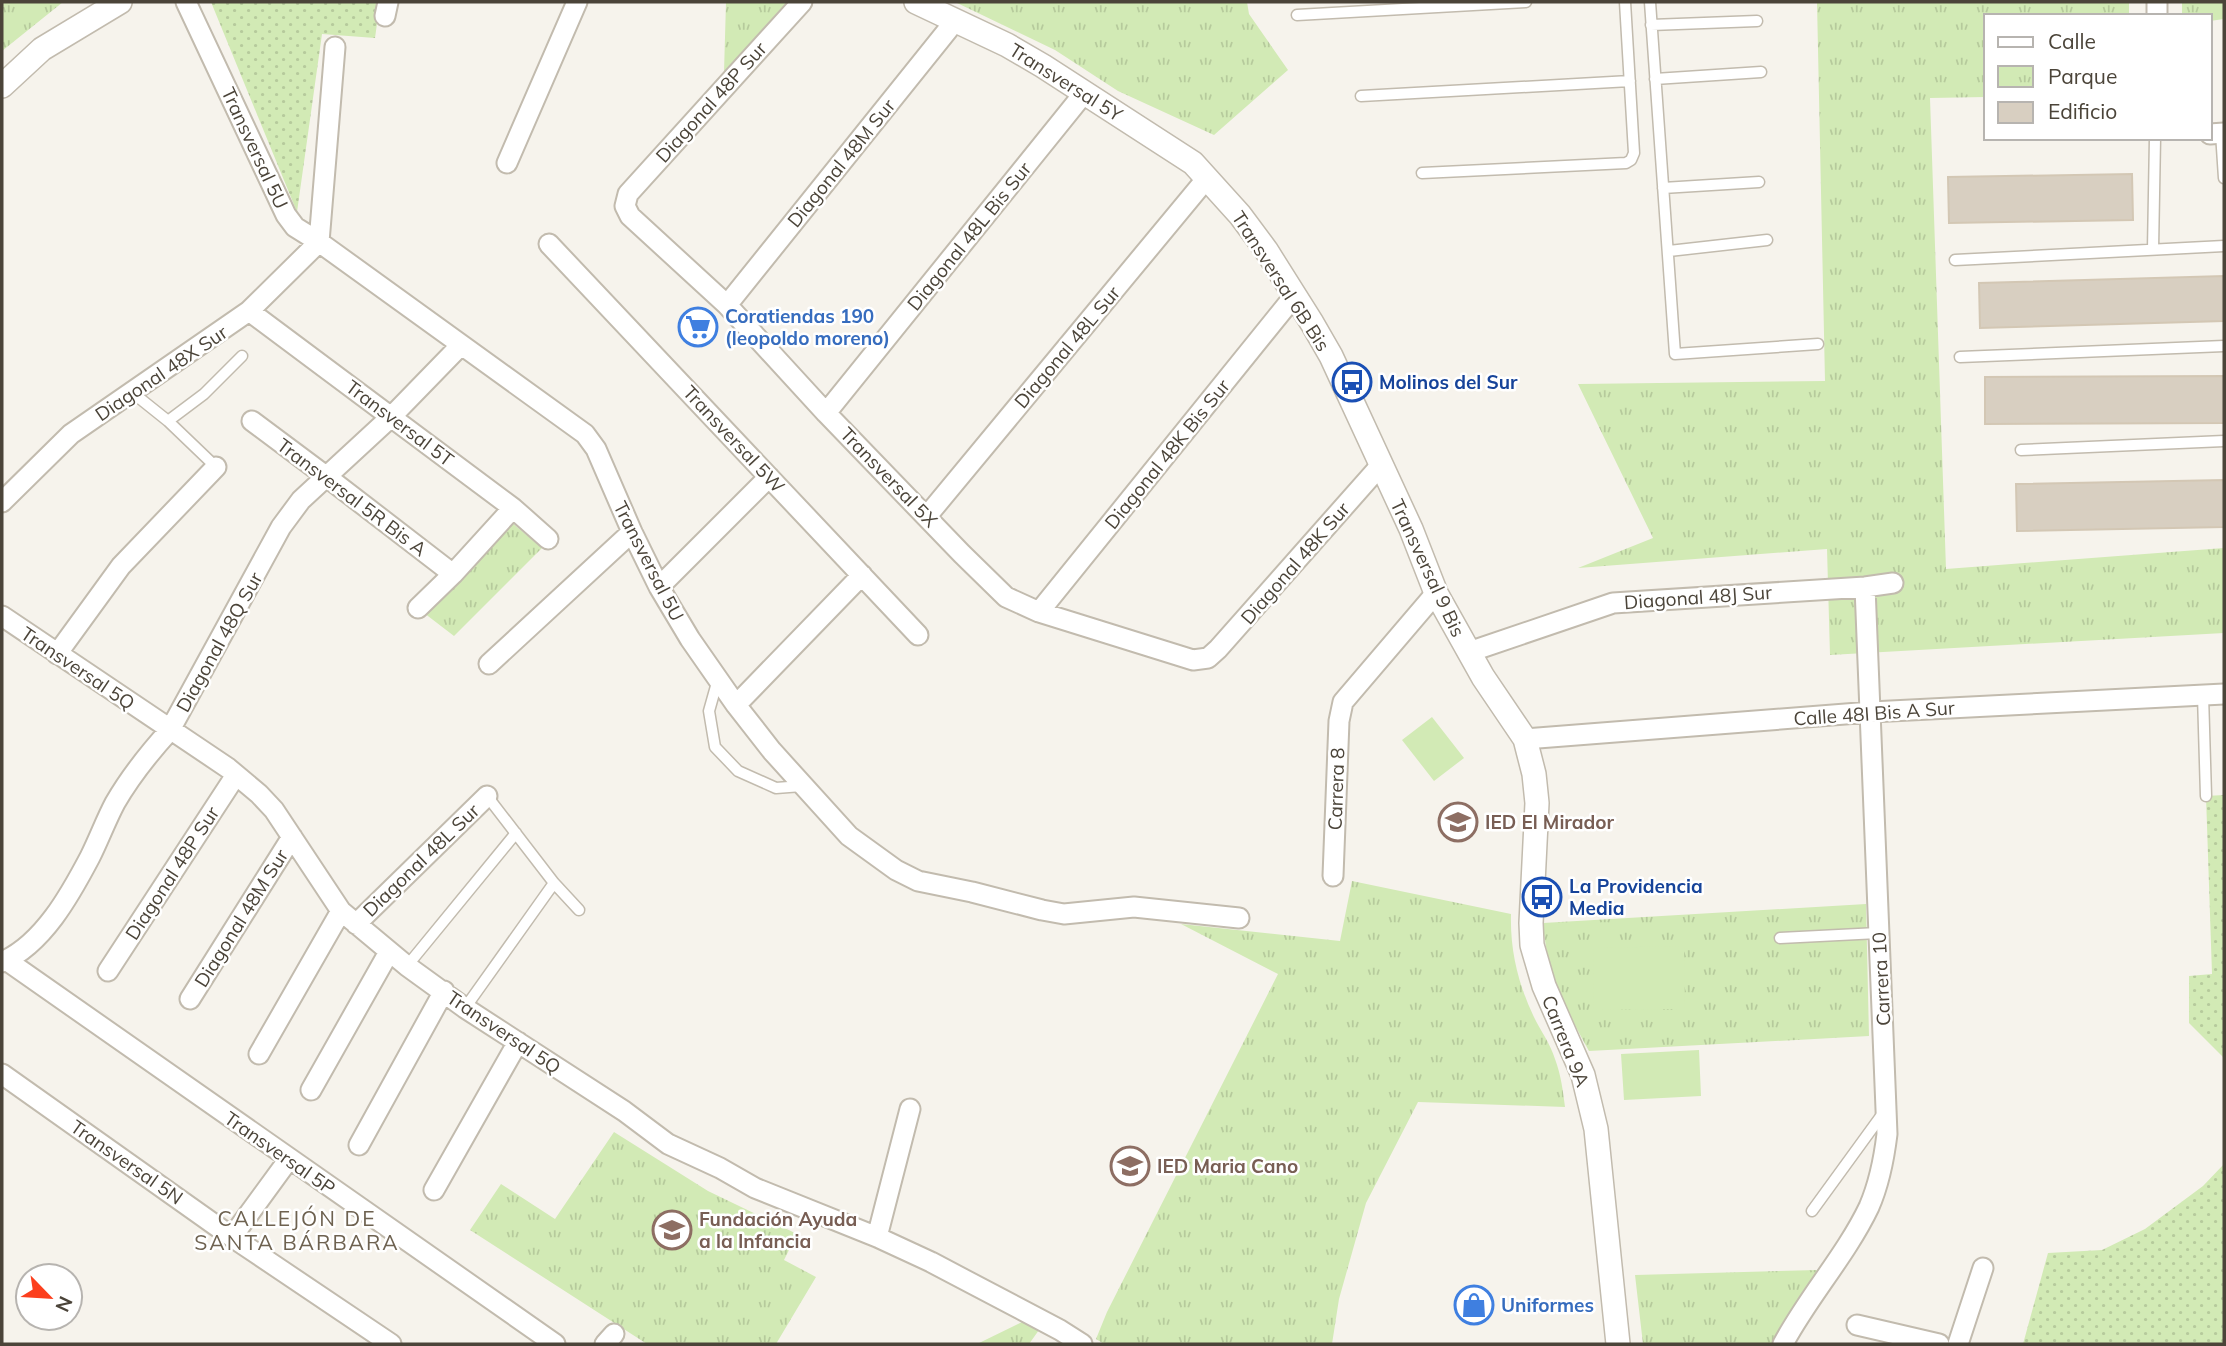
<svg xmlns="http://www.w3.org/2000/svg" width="2226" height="1346" viewBox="0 0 2226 1346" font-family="Mulish,sans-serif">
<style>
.grass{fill:url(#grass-dots)}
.park{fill:url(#park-tufts)}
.pitch{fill:#d2eab5}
.building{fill:#d8cfc1;stroke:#d3c7b4;stroke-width:2}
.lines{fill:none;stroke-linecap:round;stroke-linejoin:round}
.service-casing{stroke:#c2bbae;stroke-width:13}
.minor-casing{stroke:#c2bbae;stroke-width:23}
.tertiary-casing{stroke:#c2bbae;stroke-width:26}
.service{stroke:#fff;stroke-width:10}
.minor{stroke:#fff;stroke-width:19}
.tertiary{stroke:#fff;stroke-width:23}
.labels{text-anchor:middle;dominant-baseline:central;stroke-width:5;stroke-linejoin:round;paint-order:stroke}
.street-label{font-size:19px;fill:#4b4439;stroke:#fff}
.shop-label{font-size:19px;font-weight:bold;fill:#366cbe;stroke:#fff;text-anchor:start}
.transit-label{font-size:19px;font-weight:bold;fill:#164399;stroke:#fff;text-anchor:start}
.education-label{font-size:19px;font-weight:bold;fill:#785e54;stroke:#fff;text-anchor:start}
.neighbourhood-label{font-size:21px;letter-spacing:2px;fill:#6e6250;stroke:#fff}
</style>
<defs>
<pattern id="grass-dots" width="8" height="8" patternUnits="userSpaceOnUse" patternTransform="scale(1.75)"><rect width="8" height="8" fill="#d2eab5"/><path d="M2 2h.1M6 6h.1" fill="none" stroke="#b6ca9c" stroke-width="1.8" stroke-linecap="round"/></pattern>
<pattern id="park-tufts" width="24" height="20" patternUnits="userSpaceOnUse" patternTransform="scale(1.75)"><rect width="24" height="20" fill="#d2eab5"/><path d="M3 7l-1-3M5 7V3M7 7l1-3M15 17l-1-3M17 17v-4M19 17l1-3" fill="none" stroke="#b6ca9c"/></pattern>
</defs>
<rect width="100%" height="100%" fill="#f6f3ec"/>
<path class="grass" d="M 211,2 L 380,2 L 375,38 L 322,34 L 297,212 Z
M 2224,795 L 2224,1058 L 2189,1023 L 2189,976 L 2212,974 L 2206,796 Z
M 2224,1164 L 2224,1344 L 2023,1344 L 2048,1253 L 2102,1250 L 2145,1229 L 2203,1186 Z"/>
<path class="park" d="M 2,2 L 63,2 L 2,51 Z
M 726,2 L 787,2 L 724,72 Z
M 955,2 L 1247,2 L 1249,14 L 1288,70 L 1214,135 L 1118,91 L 1055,50 Z
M 1817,2 L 2129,2 L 2129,16 L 1986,16 L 1986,97 L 1930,98 L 1946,569 L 2224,548 L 2224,633 L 1830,655 L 1827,549 L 1578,568 L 1653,538 L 1578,384 L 1825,381 Z
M 2182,2 L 2224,2 L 2224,19 L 2210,21 L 2210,16 L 2182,16 Z
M 511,522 L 542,548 L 454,636 L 424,613 Z
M 1352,881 L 1511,914 C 1510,950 1518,983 1533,1015 C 1540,1030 1550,1043 1555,1059 C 1561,1075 1563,1091 1565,1107 L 1418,1102 L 1366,1203 L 1339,1299 L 1332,1344 L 1104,1344 L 1096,1339 L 1107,1312 L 1278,974 L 1181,924 L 1340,941 Z
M 1866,904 L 1869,1036 L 1589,1051 C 1566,1010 1546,970 1543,923 Z
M 614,1132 L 708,1191 L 797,1234 L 784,1260 L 816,1277 L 776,1344 L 647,1344 L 470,1230 L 501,1184 L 555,1219 Z
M 1817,1270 L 1785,1325 L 1778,1344 L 1643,1344 L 1635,1275 Z
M 1022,1322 L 1039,1330 L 1029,1344 L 977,1344 Z"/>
<path class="pitch" d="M 1432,717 L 1464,758 L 1434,781 L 1402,740 Z
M 1684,946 L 1685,1009 L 1594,1010 L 1593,948 Z
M 1699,1050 L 1701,1096 L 1624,1100 L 1621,1054 Z"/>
<path class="building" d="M 2132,174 L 2133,220 L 1949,223 L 1948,177 Z
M 2224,276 L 2224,321 L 1980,328 L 1979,283 Z
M 2224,376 L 2224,423 L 1985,424 L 1985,377 Z
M 2224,480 L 2224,527 L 2017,531 L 2016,484 Z"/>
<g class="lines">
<defs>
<path id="service" d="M 1650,2 L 1675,354 L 1818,344
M 1297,15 L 1526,2
M 1651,25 L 1757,21
M 1655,79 L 1761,72
M 1361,96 L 1630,81
M 2221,133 L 2224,178
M 1422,173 L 1626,163 L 1631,160 L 1634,153 L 1625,2
M 1663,188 L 1759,182
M 2153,249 L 2155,138
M 1669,251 L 1767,240
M 1955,260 L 2224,246
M 1960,357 L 2224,346
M 133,393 L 168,421 L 216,467
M 168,421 L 204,394 L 242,356
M 2021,450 L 2224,441
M 718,679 L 709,711 L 715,747 L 738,771 L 776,788 L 802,786
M 2203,695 L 2206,796
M 487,796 L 554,883 L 579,910
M 1780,938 L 1878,933
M 407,966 L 516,833
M 465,1008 L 554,883
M 1812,1211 L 1884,1112"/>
<path id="minor" d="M 186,2 L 286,215 L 295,227 L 319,242 L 585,434 L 596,449 L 632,532 L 659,587 L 690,639 L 736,705 L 772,751 L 849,836 L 896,870 L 918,881 L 972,892 L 1042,910 L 1064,914 L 1134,907 L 1239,918
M 802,2 L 628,194 L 625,206 L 630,216 L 727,305 L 826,413 L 962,554 L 1006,597 L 1039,612 L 1193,660 L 1208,658 L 1218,649 L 1380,466
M 385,16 L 388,2
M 2157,16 L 2157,2
M 2210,134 L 2224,133
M 507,163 L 577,2
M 549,244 L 918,635
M 727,305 L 955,21
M 249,311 L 513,508 L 548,539
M 826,413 L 1085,92
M 252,421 L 327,477 L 453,574
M 2,502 L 71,434 L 249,311 L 319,242 L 335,47
M 927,516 L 1207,178
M 659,587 L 769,477
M 418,608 L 453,574 L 513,508
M 1039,612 L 1295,295
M 2,616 L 228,768 L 259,794 L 274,810 L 341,911 L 407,966 L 465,1008 L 624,1111 L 668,1144 L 720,1168 L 755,1188 L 877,1237 L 931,1262 L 1060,1330 L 1082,1344
M 1469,652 L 1613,603 L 1865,587 L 1893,583
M 57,654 L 121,566 L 216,467
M 489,664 L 632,532
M 736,705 L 862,575
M 1525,739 L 1871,712 L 2224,694
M 1333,876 L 1339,721 L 1343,702 L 1436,593
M 356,924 L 487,796
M 6,960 L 555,1344
M 2,962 C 43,944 70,895 90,857 C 99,839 106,820 115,803 C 130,777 150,752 170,730 L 281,527 L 301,500 L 392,416 L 461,345
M 108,971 L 236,775
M 190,999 L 292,837
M 259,1054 L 341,911
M 2,1074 L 232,1237 L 391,1344
M 311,1090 L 389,952
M 359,1145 L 444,991
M 434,1190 L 518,1042
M 232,1237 L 289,1159
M 877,1237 L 910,1109
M 1857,1325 L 1939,1344
M 605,1344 L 614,1334
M 1783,1344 C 1808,1297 1846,1255 1869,1207 C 1879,1184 1884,1159 1887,1134 L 1865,587
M 1958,1344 L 1983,1268"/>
<path id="tertiary" d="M 916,2 L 1007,45 L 1043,66 L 1193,163 L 1240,215 L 1266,250 L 1312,323 L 1331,356 L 1411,529 L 1436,593 L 1483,677 L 1525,739 L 1534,774 L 1537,803 L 1531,923 L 1532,945 L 1544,986 L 1583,1075 L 1596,1129 L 1618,1344
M 2,86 L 42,49 L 120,2"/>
</defs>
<use href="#service" class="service-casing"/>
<use href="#minor" class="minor-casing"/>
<use href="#tertiary" class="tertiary-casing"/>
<use href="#service" class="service"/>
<use href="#minor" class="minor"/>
<use href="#tertiary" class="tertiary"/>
</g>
<defs>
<symbol id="supermarket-ring" viewBox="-11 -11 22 22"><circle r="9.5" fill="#fff" stroke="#3f7fe0" stroke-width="1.5"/><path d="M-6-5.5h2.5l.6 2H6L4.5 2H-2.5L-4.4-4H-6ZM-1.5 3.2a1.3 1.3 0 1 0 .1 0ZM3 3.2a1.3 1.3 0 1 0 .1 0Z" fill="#3f7fe0"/></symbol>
<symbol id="bus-ring" viewBox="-11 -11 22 22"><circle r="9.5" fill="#fff" stroke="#1a4fb4" stroke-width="1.5"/><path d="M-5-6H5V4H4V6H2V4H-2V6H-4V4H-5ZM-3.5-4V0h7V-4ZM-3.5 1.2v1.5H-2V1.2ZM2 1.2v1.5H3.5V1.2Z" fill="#1a4fb4"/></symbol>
<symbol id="school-ring" viewBox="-11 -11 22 22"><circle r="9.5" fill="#fff" stroke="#8d6e63" stroke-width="1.5"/><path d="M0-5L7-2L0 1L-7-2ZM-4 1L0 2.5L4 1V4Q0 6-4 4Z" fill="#8d6e63"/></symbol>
<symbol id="shop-ring" viewBox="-11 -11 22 22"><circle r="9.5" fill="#fff" stroke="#3f7fe0" stroke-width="1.5"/><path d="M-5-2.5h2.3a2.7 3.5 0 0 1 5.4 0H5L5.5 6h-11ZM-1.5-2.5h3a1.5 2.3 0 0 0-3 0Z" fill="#3f7fe0"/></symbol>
</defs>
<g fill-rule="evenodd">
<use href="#supermarket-ring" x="676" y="305" width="44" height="44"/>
<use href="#bus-ring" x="1330" y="360" width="44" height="44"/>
<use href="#school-ring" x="1436" y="800" width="44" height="44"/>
<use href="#bus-ring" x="1520" y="875" width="44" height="44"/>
<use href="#school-ring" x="1108" y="1144" width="44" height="44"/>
<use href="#school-ring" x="650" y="1208" width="44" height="44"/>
<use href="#shop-ring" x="1452" y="1283" width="44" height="44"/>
</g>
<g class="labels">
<g class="street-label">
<text transform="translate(1066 82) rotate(32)">Transversal 5Y</text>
<text transform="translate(711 102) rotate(-48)">Diagonal 48P Sur</text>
<text transform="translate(255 148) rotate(65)">Transversal 5U</text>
<text transform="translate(841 163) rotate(-51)">Diagonal 48M Sur</text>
<text transform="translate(969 236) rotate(-51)">Diagonal 48L Bis Sur</text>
<text transform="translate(1281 281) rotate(57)">Transversal 6B Bis</text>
<text transform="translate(1067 347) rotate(-50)">Diagonal 48L Sur</text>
<text transform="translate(161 373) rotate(-34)">Diagonal 48X Sur</text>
<text transform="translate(400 423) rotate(37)">Transversal 5T</text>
<text transform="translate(734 439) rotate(47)">Transversal 5W</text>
<text transform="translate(1167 454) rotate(-51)">Diagonal 48K Bis Sur</text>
<text transform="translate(889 477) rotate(46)">Transversal 5X</text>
<text transform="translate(352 497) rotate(37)">Transversal 5R Bis A</text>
<text transform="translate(649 561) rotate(63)">Transversal 5U</text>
<text transform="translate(1295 563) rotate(-49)">Diagonal 48K Sur</text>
<text transform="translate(1428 568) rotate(65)">Transversal 9 Bis</text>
<text transform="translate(1698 597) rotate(-4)">Diagonal 48J Sur</text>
<text transform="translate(219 642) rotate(-61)">Diagonal 48Q Sur</text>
<text transform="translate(78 668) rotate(34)">Transversal 5Q</text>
<text transform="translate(1874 713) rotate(-4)">Calle 48I Bis A Sur</text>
<text transform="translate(1336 789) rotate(-88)">Carrera 8</text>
<text transform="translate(421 860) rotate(-44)">Diagonal 48L Sur</text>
<text transform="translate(172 873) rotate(-57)">Diagonal 48P Sur</text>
<text transform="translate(241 918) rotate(-58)">Diagonal 48M Sur</text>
<text transform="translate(1881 979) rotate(-93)">Carrera 10</text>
<text transform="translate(504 1032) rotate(34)">Transversal 5Q</text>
<text transform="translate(1566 1041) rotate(68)">Carrera 9A</text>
<text transform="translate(280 1153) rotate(35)">Transversal 5P</text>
<text transform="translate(127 1162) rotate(35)">Transversal 5N</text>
</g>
<g class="shop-label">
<text x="725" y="316">Coratiendas 190<tspan x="725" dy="22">(leopoldo moreno)</tspan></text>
<text x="1501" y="1305">Uniformes</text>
</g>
<g class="transit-label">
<text x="1379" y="382">Molinos del Sur</text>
<text x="1569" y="886">La Providencia<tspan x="1569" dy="22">Media</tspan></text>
</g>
<g class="education-label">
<text x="1485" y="822">IED El Mirador</text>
<text x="1157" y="1166">IED Maria Cano</text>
<text x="699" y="1219">Fundación Ayuda<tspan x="699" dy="22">a la Infancia</tspan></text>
</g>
<g class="neighbourhood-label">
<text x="297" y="1218">CALLEJÓN DE<tspan x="297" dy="24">SANTA BÁRBARA</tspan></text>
</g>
</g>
<rect width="2226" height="1346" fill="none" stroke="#4b4439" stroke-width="7"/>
<rect x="1984" y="14" width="228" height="126" fill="#ffffff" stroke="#b7b4b0" stroke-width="2"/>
<rect x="1998" y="37" width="35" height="10" fill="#ffffff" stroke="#b7b4b0" stroke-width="2"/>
<text x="2048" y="49" font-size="21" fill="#4b4439">Calle</text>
<rect x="1998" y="66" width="35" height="21" fill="url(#park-tufts)" stroke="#b7b4b0" stroke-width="2"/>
<text x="2048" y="84" font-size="21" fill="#4b4439">Parque</text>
<rect x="1998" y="102" width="35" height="21" fill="#d8cfc1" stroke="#b7b4b0" stroke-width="2"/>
<text x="2048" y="119" font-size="21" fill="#4b4439">Edificio</text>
<g transform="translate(49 1297) rotate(115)"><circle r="33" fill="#ffffff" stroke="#b7b4b0" stroke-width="2"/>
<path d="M0-5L12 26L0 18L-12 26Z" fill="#fc3f1d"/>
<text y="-10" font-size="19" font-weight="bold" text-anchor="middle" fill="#4b4439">N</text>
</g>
</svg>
